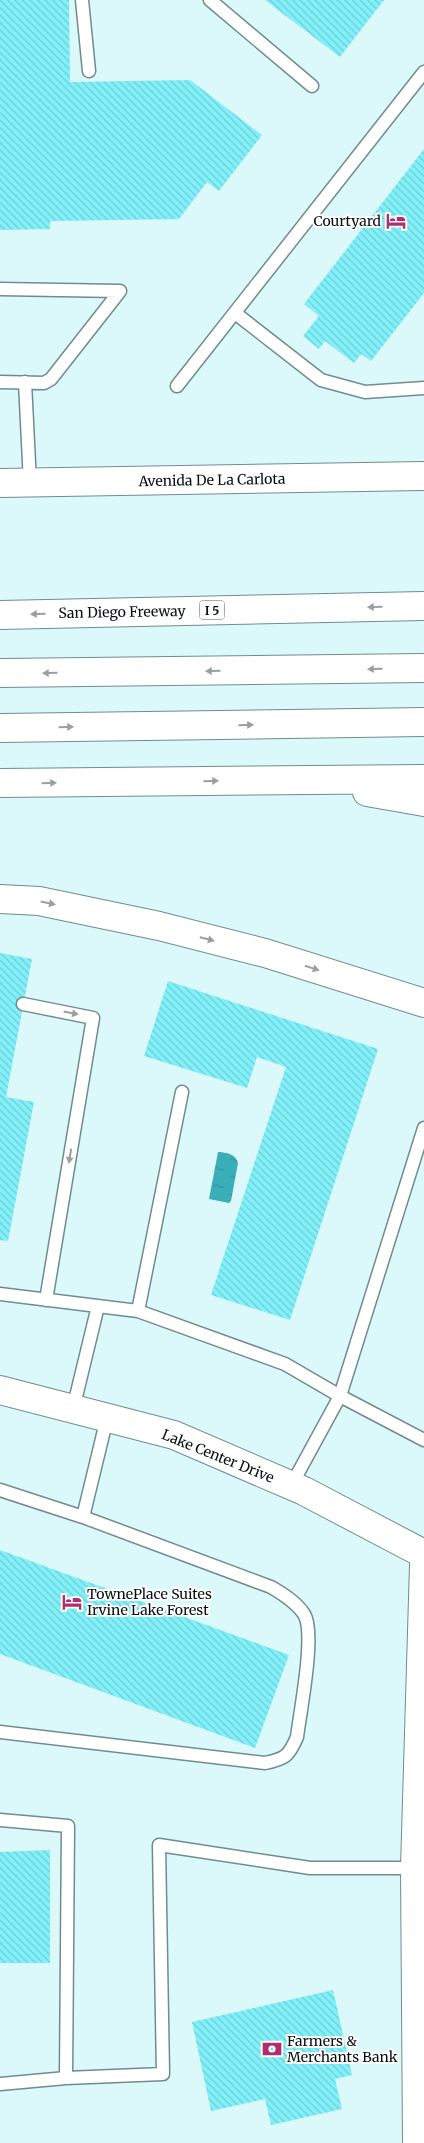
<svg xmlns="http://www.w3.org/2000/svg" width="424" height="2143" viewBox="0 0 424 2143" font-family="Merriweather,serif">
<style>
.water{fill:url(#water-ripples)}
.building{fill:url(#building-back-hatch)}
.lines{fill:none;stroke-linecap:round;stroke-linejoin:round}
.lane-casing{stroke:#718c8e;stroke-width:15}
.secondary-casing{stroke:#718c8e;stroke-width:30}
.highway-casing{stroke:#718c8e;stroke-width:30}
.lane{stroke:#fff;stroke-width:12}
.secondary{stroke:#fff;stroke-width:28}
.highway{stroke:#fff;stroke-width:28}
.oneway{fill:#9b9f9f}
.labels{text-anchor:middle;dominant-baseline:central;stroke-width:4;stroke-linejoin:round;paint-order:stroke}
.shield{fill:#fff;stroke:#515758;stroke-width:1}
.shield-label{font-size:12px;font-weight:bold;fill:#060f10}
.poi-label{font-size:14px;fill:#060f10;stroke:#fff;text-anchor:start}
.street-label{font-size:14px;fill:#060f10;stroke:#fff}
</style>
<defs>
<pattern id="water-ripples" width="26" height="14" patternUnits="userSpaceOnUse" patternTransform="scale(1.25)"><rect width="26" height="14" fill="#3aafb9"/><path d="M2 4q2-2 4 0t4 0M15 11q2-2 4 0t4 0" fill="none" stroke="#32959e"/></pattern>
<pattern id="building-back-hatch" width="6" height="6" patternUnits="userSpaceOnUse" patternTransform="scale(1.25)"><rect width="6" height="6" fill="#81f0f9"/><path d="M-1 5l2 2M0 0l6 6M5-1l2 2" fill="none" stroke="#6ecdd4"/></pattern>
</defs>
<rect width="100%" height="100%" fill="#dbf8fb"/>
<path class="water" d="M 218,1152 C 227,1153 235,1153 238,1163 L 231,1201 L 229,1203 L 209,1199 Z"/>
<path class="building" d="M 0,0 L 69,0 L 70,82 L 190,80 L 262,135 L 219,191 L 207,182 L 179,219 L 50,221 L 50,229 L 0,230 Z
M 265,0 L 384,0 L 340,57 Z
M 424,149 L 424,293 L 371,361 L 361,354 L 354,363 L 325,341 L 319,349 L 303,336 L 319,316 L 304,304 Z
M 0,953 L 32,959 L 6,1097 L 34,1102 L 8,1241 L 0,1240 Z
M 168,981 L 378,1049 L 290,1320 L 211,1295 L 286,1067 L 257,1057 L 247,1088 L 144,1056 Z
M 0,1550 L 289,1655 L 255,1748 L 0,1654 Z
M 50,1850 L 50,1963 L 0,1963 L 0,1852 Z
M 333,1990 L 352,2075 L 335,2079 L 342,2109 L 271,2125 L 265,2099 L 211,2111 L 192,2022 Z"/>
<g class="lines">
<defs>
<path id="lane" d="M 82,0 L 89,71
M 210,0 L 312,86
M 0,289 L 120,291
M 235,313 L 321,380 L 365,392 L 424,388
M 0,382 L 44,383 L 51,379 L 120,291
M 25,382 L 30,483
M 177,386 L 424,72
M 23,1004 L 93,1018 L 46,1300
M 424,1128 L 340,1396 L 424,1440
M 0,1294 L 138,1311 L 182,1092
M 138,1311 L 285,1364 L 340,1396 L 291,1486
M 73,1409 L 98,1306
M 0,1490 L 83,1517 L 271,1587 C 283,1594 296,1602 304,1614 C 316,1633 300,1712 297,1737 C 289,1756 285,1759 265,1763 L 0,1732
M 83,1517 L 107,1418
M 0,1820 L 68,1826 L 66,2078 L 0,2084
M 66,2078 L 163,2074 L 159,1845 L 310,1868 L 417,1868"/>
<path id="secondary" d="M 0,483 L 424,476
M 0,1390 L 174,1435 L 304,1491 L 424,1554
M 417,2143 L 415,1868 L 424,1565"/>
<path id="highway" d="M 0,615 L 424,606
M 0,673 L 424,668
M 0,728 L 424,722
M 0,783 L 424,779
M 367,792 L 424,802
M 0,899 L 39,901 L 159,926 L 265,953 L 424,1003"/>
</defs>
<use href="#lane" class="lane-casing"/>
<use href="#secondary" class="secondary-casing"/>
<use href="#highway" class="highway-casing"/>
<use href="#lane" class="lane"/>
<use href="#secondary" class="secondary"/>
<use href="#highway" class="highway"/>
</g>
<defs><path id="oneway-solid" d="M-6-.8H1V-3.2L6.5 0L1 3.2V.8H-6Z" transform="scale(1.25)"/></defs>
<g class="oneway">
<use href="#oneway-solid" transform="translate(375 607) rotate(179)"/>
<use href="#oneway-solid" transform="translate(38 614) rotate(179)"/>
<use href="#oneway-solid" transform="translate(375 669) rotate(179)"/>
<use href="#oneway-solid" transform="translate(213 671) rotate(179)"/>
<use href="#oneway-solid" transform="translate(50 673) rotate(179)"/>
<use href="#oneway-solid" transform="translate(246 725) rotate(-1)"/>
<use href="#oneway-solid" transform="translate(66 727) rotate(-1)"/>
<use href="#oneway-solid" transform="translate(211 781) rotate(-1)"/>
<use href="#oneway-solid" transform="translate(49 783) rotate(-1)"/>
<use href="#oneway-solid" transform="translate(48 903) rotate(12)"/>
<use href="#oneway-solid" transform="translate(207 939) rotate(14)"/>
<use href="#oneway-solid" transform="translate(312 968) rotate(17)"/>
<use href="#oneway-solid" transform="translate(71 1013) rotate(11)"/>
<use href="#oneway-solid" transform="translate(70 1156) rotate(99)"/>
</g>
<defs>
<symbol id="hotel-bare" viewBox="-9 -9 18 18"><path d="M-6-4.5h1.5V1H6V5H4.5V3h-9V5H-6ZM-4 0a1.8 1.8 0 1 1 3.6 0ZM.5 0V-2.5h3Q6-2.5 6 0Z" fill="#b12c72" stroke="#fff" stroke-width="2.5" paint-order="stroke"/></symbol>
<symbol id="bank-bare" viewBox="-9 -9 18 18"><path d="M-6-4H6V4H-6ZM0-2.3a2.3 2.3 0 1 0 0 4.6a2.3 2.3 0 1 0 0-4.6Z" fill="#b12c72" stroke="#fff" stroke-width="2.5" paint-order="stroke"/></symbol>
</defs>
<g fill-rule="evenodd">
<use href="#hotel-bare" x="382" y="207" width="28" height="28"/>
<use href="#hotel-bare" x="58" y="1588" width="28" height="28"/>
<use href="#bank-bare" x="258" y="2035" width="28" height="28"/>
</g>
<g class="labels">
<rect class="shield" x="199.5" y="600.5" width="25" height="19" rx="4"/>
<g class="shield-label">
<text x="212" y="610">I 5</text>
</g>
<g class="poi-label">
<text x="381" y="221" text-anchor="end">Courtyard</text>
<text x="87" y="1594">TownePlace Suites<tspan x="87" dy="16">Irvine Lake Forest</tspan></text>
<text x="287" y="2041">Farmers &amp;<tspan x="287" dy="16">Merchants Bank</tspan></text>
</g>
<g class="street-label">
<text transform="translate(212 480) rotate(-1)">Avenida De La Carlota</text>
<text transform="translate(122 612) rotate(-1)">San Diego Freeway</text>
<text transform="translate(218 1456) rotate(22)">Lake Center Drive</text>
</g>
</g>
</svg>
